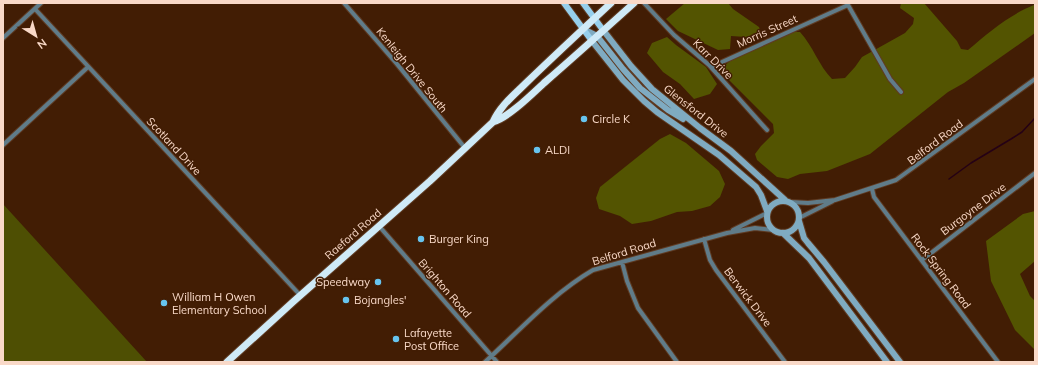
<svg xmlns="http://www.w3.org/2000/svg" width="1038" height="365" viewBox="0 0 1038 365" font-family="Mulish,sans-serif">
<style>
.green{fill:#4e4f03}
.forest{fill:#535401}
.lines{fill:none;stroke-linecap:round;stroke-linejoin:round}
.stream{stroke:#250115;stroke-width:1.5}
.street-casing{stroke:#5f3b23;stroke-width:6}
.secondary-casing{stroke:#5f3b23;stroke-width:8}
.primary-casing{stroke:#5f3b23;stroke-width:8}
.highway-casing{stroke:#5f3b23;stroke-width:9}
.street{stroke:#607c89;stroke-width:4}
.secondary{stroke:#7fabc1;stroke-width:6}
.primary{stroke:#96cfec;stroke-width:6}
.highway{stroke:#cfeaf7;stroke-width:7}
.poi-dot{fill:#67c4ef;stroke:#421d04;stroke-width:1.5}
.labels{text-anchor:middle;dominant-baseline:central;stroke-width:3;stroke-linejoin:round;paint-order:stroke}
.street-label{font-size:11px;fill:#f9d9c8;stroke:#421d04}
.poi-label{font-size:11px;fill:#f9d9c8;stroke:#421d04;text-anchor:start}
</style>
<rect width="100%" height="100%" fill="#421d04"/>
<path class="green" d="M 3,204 L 147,362 L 3,362 Z"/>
<path class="forest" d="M 685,3 L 728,3 L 733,9 L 759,27 L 761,33 L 746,37 L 731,36 L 730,49 L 718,50 L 678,31 L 666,19 Z
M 901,3 L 924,3 L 957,41 L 961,49 L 968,50 C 989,32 1009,15 1034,5 L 1035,33 L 964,83 L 948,92 L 870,154 L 827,171 L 800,174 L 788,179 L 777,177 L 757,160 L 755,154 L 761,146 L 774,133 L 773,124 L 724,75 L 721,69 L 732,59 L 794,32 L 800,32 C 813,46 819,66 832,79 L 845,78 L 855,67 L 862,57 L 905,33 L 913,24 L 914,18 L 900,8 Z
M 667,37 L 676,45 L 706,67 L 717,84 L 710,94 L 694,99 L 680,84 L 663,72 L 647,53 L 652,43 Z
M 670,134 L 686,143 L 719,171 L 725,184 L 720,197 L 710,206 L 692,211 L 677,212 L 651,221 L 632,224 L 620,216 L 599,209 L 596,198 L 600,187 L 660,139 Z
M 1035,211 L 1035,261 L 1020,274 L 1030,296 L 1035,301 L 1035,350 L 1015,330 L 991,281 L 986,241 L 1023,214 Z"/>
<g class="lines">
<path class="stream" d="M 949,179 L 971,163 L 1011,139 L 1022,132 L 1035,118"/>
<defs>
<path id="street" d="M 344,3 L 397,64 L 465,148
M 644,3 L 674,35 L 709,65 L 767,130
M 35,9 L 300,295
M 3,38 L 41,3
M 711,67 L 848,5 L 890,79 L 901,92
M 3,145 L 88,67
M 872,189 L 874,197 L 998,362
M 791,202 L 808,203 L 835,200 L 896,180 L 1035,79
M 799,218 L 833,201
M 379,226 L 497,362
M 733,230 L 767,213
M 704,239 L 710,260 L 716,270 L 785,362
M 922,260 L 1035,173
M 622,262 L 627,281 L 638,308 L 677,362
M 485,362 C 519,331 552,294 593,270 L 727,233 L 755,228 L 773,230"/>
<path id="secondary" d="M 583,29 L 597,36 L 623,69 L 640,88 L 668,110 L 683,119
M 603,30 L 631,66 L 652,89 L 700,128 L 731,151 L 785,200
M 592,41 L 623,80 L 644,101 L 657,112 L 719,155 L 756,187 L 761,195 L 767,211
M767 217a16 16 0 1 1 32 0a16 16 0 1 1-32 0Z
M 799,221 L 804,238 L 808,243 L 824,262 L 900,362
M 783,233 L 809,258 L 887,362"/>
<path id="primary" d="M 564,3 L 592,41
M 583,3 L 603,30"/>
<path id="highway" d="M 493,122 C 509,117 531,95 544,83 C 574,57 604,30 634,3
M 227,362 L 294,301 L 430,181 L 493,122 C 500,106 514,95 526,83 C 554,56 583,29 611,3"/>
</defs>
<use href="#street" class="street-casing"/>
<use href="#secondary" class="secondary-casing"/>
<use href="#primary" class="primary-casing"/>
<use href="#highway" class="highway-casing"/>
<use href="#street" class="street"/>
<use href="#secondary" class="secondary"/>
<use href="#primary" class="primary"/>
<use href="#highway" class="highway"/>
</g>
<g class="poi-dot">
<circle cx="584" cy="119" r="4"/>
<circle cx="537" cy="150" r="4"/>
<circle cx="421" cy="239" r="4"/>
<circle cx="378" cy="282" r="4"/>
<circle cx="346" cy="300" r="4"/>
<circle cx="164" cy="303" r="4"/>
<circle cx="396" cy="339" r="4"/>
</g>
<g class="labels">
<g class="street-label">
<text transform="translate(767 31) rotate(-24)">Morris Street</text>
<text transform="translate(713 59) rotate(45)">Karr Drive</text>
<text transform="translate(412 70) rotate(51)">Kenleigh Drive South</text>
<text transform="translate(696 111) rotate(38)">Glensford Drive</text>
<text transform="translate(935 142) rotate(-37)">Belford Road</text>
<text transform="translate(174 146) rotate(47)">Scotland Drive</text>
<text transform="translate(973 209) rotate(-37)">Burgoyne Drive</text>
<text transform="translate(353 234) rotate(-41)">Raeford Road</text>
<text transform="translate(624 252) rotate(-17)">Belford Road</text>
<text transform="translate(941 271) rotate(53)">Rock Spring Road</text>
<text transform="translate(445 288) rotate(49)">Brighton Road</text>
<text transform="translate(748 297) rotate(53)">Berwick Drive</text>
</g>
<g class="poi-label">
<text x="592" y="119">Circle K</text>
<text x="545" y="150">ALDI</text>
<text x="429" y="239">Burger King</text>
<text x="370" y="282" text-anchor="end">Speedway</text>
<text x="172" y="297">William H Owen<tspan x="172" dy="13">Elementary School</tspan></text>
<text x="354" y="300">Bojangles'</text>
<text x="404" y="333">Lafayette<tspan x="404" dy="13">Post Office</tspan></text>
</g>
</g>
<rect width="1038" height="365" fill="none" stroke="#f9d9c8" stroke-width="8"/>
<g transform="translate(36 36) rotate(143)" stroke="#421d04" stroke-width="3" paint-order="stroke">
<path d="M0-3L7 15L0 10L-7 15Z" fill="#f9d9c8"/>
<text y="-6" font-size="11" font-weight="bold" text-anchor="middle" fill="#f9d9c8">N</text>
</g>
</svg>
